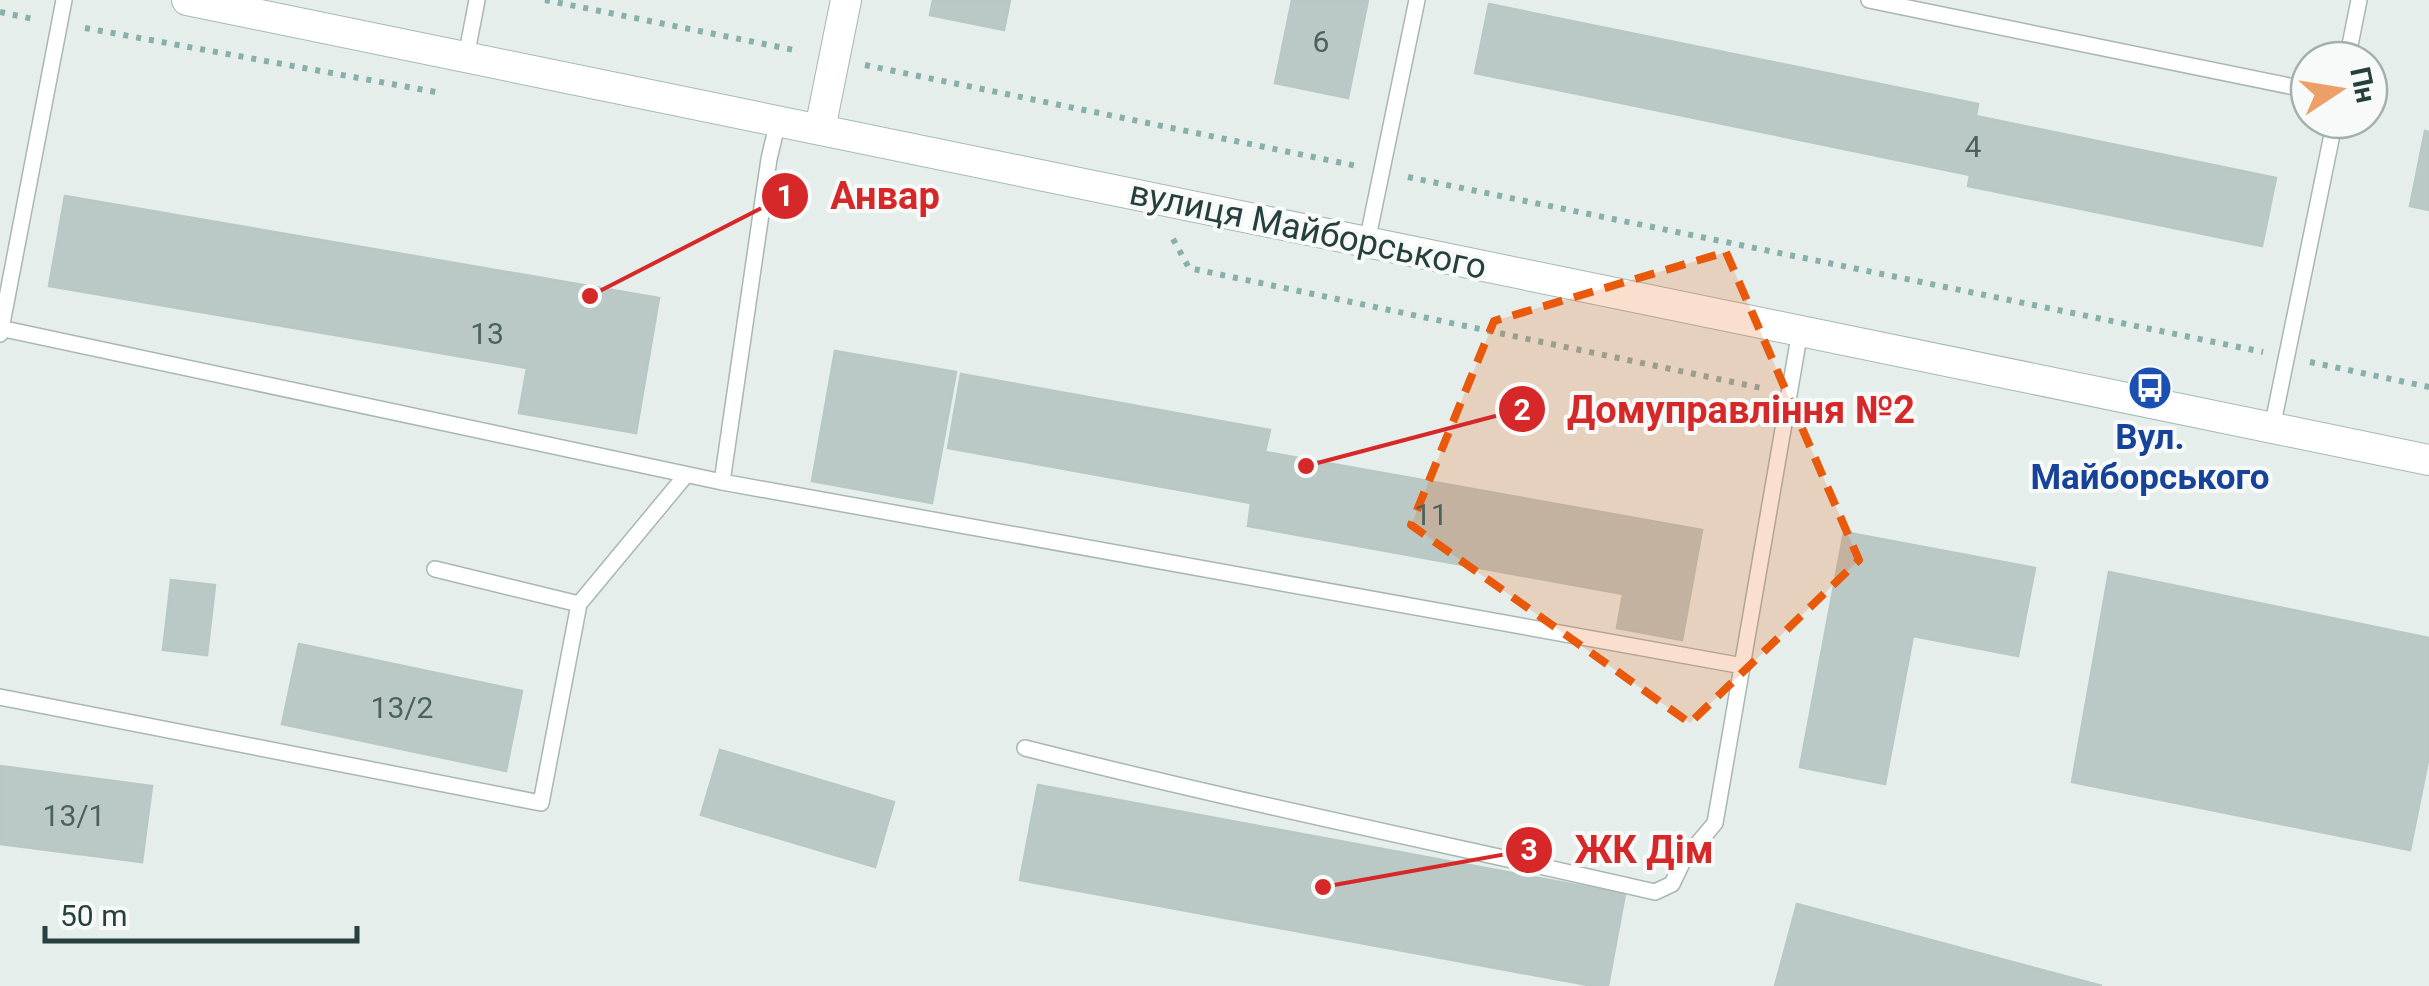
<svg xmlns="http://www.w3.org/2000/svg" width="2429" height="986" viewBox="0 0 2429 986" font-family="Roboto,sans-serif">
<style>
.building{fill:#bbc9c6;stroke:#b8c8c4;stroke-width:2.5}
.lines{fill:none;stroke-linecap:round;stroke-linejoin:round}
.lane-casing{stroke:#a8b6b4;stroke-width:18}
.street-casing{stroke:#a8b6b4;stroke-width:32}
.secondary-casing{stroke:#a5b9b6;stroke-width:32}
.path{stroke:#88b0ab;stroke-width:6;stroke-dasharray:5 8;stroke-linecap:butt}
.lane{stroke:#fff;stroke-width:15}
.street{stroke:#fff;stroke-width:30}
.secondary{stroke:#fff;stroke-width:30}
.marked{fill:#e8590c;fill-opacity:0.2;stroke:#e8590c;stroke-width:8;stroke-dasharray:20 12;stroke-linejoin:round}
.labels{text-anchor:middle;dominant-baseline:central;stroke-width:8;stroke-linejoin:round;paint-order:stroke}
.number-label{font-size:30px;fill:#4a625f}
.street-label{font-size:35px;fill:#25403d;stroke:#f7faf9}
.transit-label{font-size:35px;font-weight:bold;fill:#164399;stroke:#f7faf9}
.leader{fill:none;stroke:#d62828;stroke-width:4}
.callout-dot{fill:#d62828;stroke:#f7faf9;stroke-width:4}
.mark-label{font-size:30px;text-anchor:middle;font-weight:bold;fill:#fff}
.callout-label{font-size:38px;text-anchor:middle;font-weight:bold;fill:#d62828;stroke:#f7faf9;stroke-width:8;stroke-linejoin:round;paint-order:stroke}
</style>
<rect width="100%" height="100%" fill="#e6eeec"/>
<path class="building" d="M 933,0 L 1010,0 L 1004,30 L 930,15 Z
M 1292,0 L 1368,0 L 1348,98 L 1275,83 Z
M 1489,4 L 1978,104 L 1976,116 L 2276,178 L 2262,246 L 1968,186 L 1970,175 L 1475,73 Z
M 2425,131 L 2429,132 L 2429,210 L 2410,206 Z
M 65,196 L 659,298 L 636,433 L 519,413 L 527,368 L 49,286 Z
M 835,351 L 956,372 L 932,503 L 812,481 Z
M 961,374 L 1270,430 L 1265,452 L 1702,530 L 1682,640 L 1617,628 L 1623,594 L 1248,526 L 1251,503 L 948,448 Z
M 1844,532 L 2035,568 L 2018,656 L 1913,636 L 1885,784 L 1800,767 Z
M 2109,572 L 2429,638 L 2429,756 L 2410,850 L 2072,782 Z
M 171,580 L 215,585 L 207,655 L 163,650 Z
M 299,644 L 522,691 L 506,771 L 282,724 Z
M 720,750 L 894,802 L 875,867 L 701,815 Z
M 0,766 L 152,786 L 142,862 L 0,844 Z
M 1038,785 L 1625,894 L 1608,986 L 1593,986 L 1020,880 Z
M 1797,904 L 2102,986 L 1775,986 Z"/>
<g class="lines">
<defs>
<path id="lane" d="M 1869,0 L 2309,90
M 466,57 L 477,0
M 2347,60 L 2359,0
M 778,121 L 769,159 L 722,482 L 1743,666
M 1367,242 L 1417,0
M 0,328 L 722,482
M 0,334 L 64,0
M 2272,428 L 2335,120
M 579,604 L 686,475
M 0,697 L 541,803 L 579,604 L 435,569
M 1025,748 C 1234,801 1445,844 1655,892 L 1672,884 L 1683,861 L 1715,823 L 1800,331"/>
<path id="street" d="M 820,129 L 846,0"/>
<path id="secondary" d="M 187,0 L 2429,460"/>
</defs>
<use href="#lane" class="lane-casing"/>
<use href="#street" class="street-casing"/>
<use href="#secondary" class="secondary-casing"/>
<path class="path" d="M 545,0 L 799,51
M 0,12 L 33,19
M 85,28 L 441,93
M 865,65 L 1357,166
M 1408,177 L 2263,352
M 1173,239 L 1189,268 L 1766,389
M 2310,362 L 2429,387"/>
<use href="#lane" class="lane"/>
<use href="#street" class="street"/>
<use href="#secondary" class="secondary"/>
</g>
<path class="marked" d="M 1726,252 L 1859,560 L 1690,723 L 1411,525 L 1494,321 Z"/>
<defs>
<symbol id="bus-disc" viewBox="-11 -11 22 22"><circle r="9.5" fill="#1a4fb4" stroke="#f7faf9"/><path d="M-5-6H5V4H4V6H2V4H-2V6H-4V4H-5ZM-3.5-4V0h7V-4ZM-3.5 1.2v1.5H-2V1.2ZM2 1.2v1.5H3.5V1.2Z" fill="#fff"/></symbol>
</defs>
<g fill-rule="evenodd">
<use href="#bus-disc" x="2125" y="363" width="50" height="50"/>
</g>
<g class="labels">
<g class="number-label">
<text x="1321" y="41">6</text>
<text x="1973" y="146">4</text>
<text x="487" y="333">13</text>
<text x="1431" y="514">11</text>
<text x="402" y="707">13/2</text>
<text x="74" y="815">13/1</text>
</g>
<g class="street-label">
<text transform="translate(1308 230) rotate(12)">вулиця Майборського</text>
</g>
<g class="transit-label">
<text x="2150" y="437">Вул.<tspan x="2150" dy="40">Майборського</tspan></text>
</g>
</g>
<path class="leader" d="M590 296L785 196M1306 466L1522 409M1323 887L1529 850"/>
<g class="callout-dot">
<circle cx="590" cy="296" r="10"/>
<circle cx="1306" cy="466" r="10"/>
<circle cx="1323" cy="887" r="10"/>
<circle cx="785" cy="196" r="25"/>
<circle cx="1522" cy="409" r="25"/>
<circle cx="1529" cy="850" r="25"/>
</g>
<g class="mark-label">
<text x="785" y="206">1</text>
<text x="1522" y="420">2</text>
<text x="1529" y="860">3</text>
</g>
<g class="callout-label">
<text x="885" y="209">Анвар</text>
<text x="1741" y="423">Домуправління №2</text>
<text x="1644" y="863">ЖК Дім</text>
</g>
<g transform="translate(2339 90) rotate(78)"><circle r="48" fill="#f7faf9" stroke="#a3b0ae" stroke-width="2.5"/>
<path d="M0-8L18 38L0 25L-18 38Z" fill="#ec9f66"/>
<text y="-15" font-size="28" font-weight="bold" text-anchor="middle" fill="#25403d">Пн</text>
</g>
<path d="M45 926v15h312v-15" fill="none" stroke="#25403d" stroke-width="5"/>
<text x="60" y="926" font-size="30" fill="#25403d" stroke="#f7faf9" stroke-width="8" paint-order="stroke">50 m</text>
</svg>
